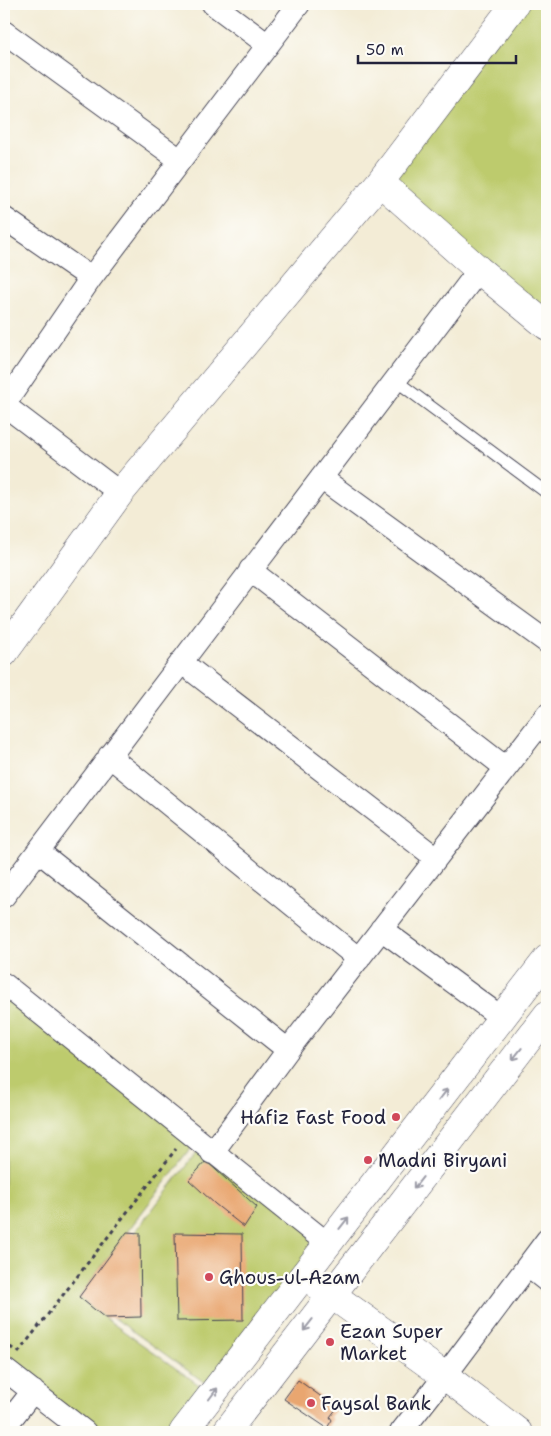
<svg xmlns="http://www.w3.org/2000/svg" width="551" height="1436" viewBox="0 0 551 1436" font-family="'Shantell Sans',sans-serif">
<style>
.green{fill:#bdcb6d;stroke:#707654}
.building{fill:#e9a670}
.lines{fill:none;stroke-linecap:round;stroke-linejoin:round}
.service-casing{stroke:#414052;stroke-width:13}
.minor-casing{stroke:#414052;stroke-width:24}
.tertiary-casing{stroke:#414052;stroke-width:29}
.secondary-casing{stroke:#414052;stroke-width:29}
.path{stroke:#414052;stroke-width:3;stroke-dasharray:4 4;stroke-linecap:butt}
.service{stroke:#fff;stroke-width:11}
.minor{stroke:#fff;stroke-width:22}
.tertiary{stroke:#fff;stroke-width:28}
.secondary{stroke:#fff;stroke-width:28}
.oneway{stroke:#9c9ca7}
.poi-dot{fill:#d1495b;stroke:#fdfcf7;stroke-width:2}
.labels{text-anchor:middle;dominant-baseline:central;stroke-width:4.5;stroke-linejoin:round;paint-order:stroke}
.poi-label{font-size:19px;fill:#22223b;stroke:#fdfcf7;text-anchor:start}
</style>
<rect width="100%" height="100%" fill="#fdfcf7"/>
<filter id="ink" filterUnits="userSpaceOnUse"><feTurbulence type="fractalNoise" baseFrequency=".02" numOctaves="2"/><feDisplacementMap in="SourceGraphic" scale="10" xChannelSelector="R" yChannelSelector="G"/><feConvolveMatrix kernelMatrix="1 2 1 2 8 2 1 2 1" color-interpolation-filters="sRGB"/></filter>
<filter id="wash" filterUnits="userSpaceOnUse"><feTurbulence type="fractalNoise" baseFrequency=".0096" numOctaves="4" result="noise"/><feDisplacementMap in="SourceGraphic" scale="20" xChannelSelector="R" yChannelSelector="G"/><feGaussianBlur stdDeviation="1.12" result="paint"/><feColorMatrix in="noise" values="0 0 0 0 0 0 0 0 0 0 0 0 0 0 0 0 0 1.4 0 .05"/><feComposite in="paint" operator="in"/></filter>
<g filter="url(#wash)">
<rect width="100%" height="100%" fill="#f3ecd6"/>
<path class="green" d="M 510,4 L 547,4 L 547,323 L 369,181 Z
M 4,984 L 198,1139 L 127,1232 L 79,1297 L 105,1318 L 212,1394 L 183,1432 L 85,1432 L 4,1369 Z
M 202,1145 L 328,1244 L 215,1390 L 85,1297 Z"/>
<g id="blocks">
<path class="building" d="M 206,1161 L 257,1207 L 244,1227 L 215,1204 L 189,1180 Z
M 127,1232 L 140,1233 L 141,1317 L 105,1318 L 79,1297 Z
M 175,1233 L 242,1234 L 243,1320 L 177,1321 Z
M 298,1380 L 337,1408 L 330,1417 L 332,1420 L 327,1428 L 284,1399 Z"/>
</g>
</g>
<g filter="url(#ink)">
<use href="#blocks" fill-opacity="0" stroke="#414052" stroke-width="1"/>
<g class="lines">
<defs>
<path id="service" d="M 395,380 L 547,493"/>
<path id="minor" d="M 213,4 L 268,45
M 4,32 L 180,160
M 4,218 L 91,278
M 4,405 L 91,278 L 299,4
M 4,405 L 120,493
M 321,478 L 547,642
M 250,570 L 506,768
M 181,662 L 436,858
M 109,756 L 359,959
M 38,851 L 288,1050
M 4,896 L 479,270
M 381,929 L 502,1018
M 4,984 L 328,1244
M 212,1153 L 288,1050 L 547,715
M 528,1266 L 547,1281
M 4,1369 L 85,1432
M 4,1428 L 33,1391
M 401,1432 L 445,1376 L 547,1240"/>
<path id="tertiary" d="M 380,182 L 479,270 L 547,326
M 4,653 L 120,493 L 380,182 L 515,4
M 304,1275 L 445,1376 L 518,1432"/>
<path id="secondary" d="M 183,1432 L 547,959
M 226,1432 L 547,1015"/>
</defs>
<use href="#service" class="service-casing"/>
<use href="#minor" class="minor-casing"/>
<use href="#tertiary" class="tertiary-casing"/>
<use href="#secondary" class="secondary-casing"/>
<path class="path" d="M 4,1342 L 13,1349
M 18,1353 L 176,1149"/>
<use href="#service" class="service"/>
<use href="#minor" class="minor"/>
<use href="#tertiary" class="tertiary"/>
<use href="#secondary" class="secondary"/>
</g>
<defs><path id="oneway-shaft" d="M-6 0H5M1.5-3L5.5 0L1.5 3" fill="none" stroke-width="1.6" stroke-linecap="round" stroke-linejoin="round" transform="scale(1.25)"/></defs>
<g class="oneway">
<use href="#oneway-shaft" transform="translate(517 1054) rotate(128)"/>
<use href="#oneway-shaft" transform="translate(443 1095) rotate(-52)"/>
<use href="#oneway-shaft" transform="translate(418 1183) rotate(128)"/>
<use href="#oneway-shaft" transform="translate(344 1223) rotate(-52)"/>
<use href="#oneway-shaft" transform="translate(308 1325) rotate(128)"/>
<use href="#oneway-shaft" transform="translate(213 1394) rotate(-53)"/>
</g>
</g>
<g class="poi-dot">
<circle cx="396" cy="1117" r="5"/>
<circle cx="368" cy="1160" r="5"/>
<circle cx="209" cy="1277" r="5"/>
<circle cx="330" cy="1342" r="5"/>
<circle cx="311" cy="1403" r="5"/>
</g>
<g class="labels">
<g class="poi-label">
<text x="386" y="1117" text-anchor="end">Hafiz Fast Food</text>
<text x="378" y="1160">Madni Biryani</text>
<text x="219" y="1277">Ghous-ul-Azam</text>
<text x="340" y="1331">Ezan Super<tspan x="340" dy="22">Market</tspan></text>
<text x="321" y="1403">Faysal Bank</text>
</g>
</g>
<rect width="551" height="1436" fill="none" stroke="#fdfcf7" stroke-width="20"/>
<path d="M358 55v8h158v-8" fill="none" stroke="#22223b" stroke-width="2.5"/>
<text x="366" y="55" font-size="15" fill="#22223b" stroke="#fdfcf7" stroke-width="4" paint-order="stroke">50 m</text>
</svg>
